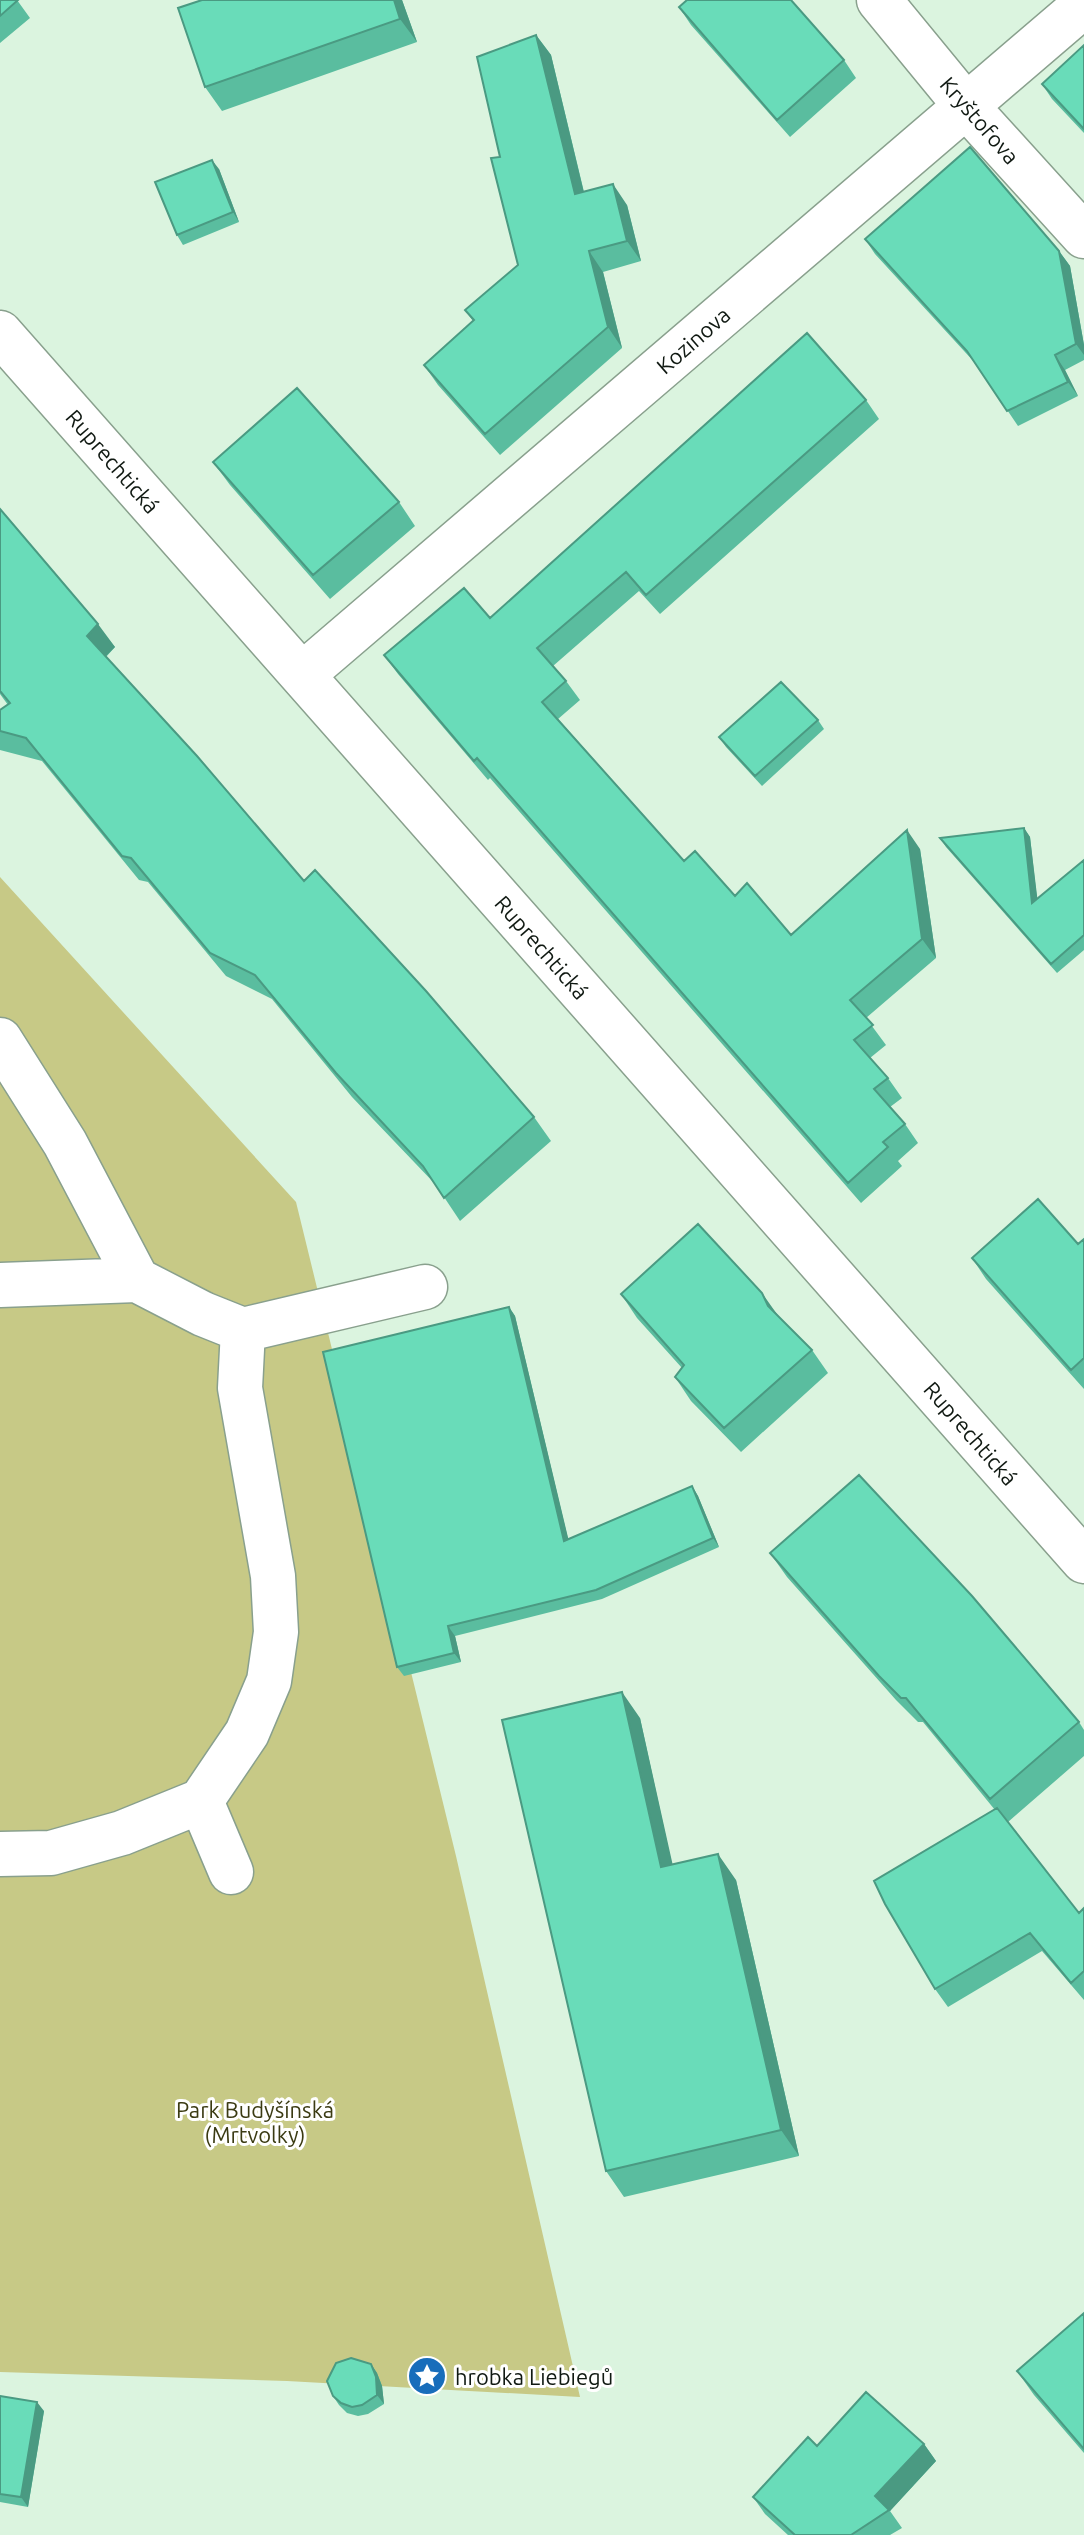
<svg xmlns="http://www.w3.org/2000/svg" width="1084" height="2535" viewBox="0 0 1084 2535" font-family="Ubuntu,sans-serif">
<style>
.green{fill:#c7c986}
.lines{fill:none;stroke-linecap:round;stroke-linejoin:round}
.street-casing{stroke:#89a08d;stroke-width:47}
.street{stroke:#fff;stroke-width:44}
.wall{fill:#5abd9f}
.shaded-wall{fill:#4a9a82}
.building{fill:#69dcb9;stroke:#4a9a82;stroke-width:2}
.labels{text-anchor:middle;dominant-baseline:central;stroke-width:6;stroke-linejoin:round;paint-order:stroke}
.street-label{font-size:22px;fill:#101912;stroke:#fff}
.park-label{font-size:22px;fill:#3b3b13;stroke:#fff}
.poi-label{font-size:22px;fill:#101912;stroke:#fff;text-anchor:start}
</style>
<rect width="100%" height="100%" fill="#dbf4df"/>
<path class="green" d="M 0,877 L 296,1202 L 456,1856 L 580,2397 L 287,2381 L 0,2372 Z"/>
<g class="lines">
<defs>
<path id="street" d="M 879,0 L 966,106 L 1084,236
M 0,333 L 1084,1561
M 302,675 L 1084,5
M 0,1040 L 65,1143 L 137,1280
M 0,1285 L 137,1280 L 203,1314 L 243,1330 L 425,1287
M 201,1801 L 231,1872
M 0,1854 L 51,1853 L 122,1833 L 201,1801 L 247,1733 L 269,1681 L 276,1632 L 273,1576 L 240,1388 L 243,1330"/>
</defs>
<use href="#street" class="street-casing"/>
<use href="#street" class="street"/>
</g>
<path class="wall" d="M 0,0 L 17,0 L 30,18 L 0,43 Z
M 402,0 L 417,42 L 222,111 L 205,87 Z
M 679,7 L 844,60 L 856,78 L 790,137 L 691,25 Z
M 536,35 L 551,55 L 584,192 L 627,205 L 641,261 L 603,272 L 622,348 L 500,455 L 438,385 L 424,365 L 473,321 L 465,310 L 518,265 L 500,157 Z
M 1084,45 L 1084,133 L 1052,99 L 1042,84 Z
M 219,169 L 239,222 L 183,245 L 177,235 Z
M 865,239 L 1059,251 L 1070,266 L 1084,345 L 1084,360 L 1065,370 L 1078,396 L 1018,426 L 976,364 L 875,254 Z
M 866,400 L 879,419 L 660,614 L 639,591 L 553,666 L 566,681 L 580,700 L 558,719 L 684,861 L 791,935 L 920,849 L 936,958 L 866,1018 L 886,1045 L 870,1058 L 888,1078 L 902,1098 L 890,1107 L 905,1124 L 918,1143 L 898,1161 L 902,1166 L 861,1203 L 490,778 L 488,780 L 398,674 L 384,655 L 490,618 Z
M 213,462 L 399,502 L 415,526 L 330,599 L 230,485 Z
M 0,509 L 115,647 L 106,657 L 304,881 L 534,1117 L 551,1141 L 460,1221 L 436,1185 L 352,1097 L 272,999 L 226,976 L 148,882 L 139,880 L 42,761 L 0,750 L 0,710 L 8,705 L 0,694 Z
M 818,720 L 824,729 L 762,786 L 726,747 L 719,737 Z
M 1024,828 L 1030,837 L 1037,899 L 1084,860 L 1084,950 L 1057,973 L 946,847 L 940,838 Z
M 1084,1239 L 1084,1389 L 986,1279 L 972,1258 L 1078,1244 Z
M 621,1294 L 778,1317 L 812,1350 L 828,1373 L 741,1452 L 691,1401 L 675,1377 L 682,1368 L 637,1318 Z
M 509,1307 L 515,1316 L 568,1539 L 692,1486 L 698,1496 L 719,1547 L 602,1599 L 455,1636 L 461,1662 L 404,1676 L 397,1667 Z
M 770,1553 L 1079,1722 L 1084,1730 L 1084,1756 L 1008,1822 L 1079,1913 L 1084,1908 L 1084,2000 L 1042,1951 L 948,2007 L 935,1989 L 995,1810 L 923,1722 L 918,1722 L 896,1700 L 787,1577 Z
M 640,1718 L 672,1865 L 736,1880 L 799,2156 L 624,2197 L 606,2171 Z
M 1084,2313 L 1084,2453 L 1034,2395 L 1017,2371 Z
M 371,2364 L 377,2373 L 382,2386 L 384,2404 L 368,2414 L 358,2416 L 347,2413 L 339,2405 L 333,2396 Z
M 0,2396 L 44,2411 L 28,2507 L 0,2502 Z
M 924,2444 L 936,2461 L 890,2511 L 902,2528 L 890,2535 L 788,2535 L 765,2514 L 753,2497 L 817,2446 Z"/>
<path class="shaded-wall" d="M 394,0 L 402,0 L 417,42 L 400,19 Z
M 536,35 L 551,55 L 589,214 L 575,194 Z
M 212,160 L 219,169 L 239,222 L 233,212 Z
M 613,184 L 627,205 L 641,261 L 627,241 Z
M 589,251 L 603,272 L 622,348 L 608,327 Z
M 1059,251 L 1070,266 L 1084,345 L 1084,355 L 1076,344 Z
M 1055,355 L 1065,370 L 1078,396 L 1068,382 Z
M 98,624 L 115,647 L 103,659 L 87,636 Z
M 1024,828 L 1030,837 L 1039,912 L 1032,903 Z
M 907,830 L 920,849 L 936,958 L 922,939 Z
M 762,1293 L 779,1317 L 768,1306 Z
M 509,1307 L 515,1316 L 571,1550 L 564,1541 Z
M 692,1486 L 698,1496 L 719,1547 L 713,1538 Z
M 448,1626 L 455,1636 L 461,1662 L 454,1653 Z
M 622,1692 L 640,1718 L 679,1893 L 661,1867 Z
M 718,1854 L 736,1880 L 799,2156 L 781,2130 Z
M 371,2364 L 377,2373 L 382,2386 L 384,2404 L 377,2395 Z
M 37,2402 L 44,2411 L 28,2507 L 21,2497 Z
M 924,2444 L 936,2461 L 890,2511 L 875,2496 Z"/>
<path class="building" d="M 0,0 L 18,0 L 0,16 Z
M 202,0 L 394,0 L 400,19 L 205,87 L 178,8 Z
M 687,0 L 791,0 L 844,60 L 777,120 L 679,7 Z
M 536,35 L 575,194 L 613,184 L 627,241 L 589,251 L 608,327 L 485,434 L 424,365 L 474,320 L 465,310 L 518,265 L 491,158 L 500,157 L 477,57 Z
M 1084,45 L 1084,129 L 1042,84 Z
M 970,147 L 1059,251 L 1076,344 L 1055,355 L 1068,382 L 1007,411 L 967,351 L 865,239 Z
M 212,160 L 233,212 L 177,235 L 155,182 Z
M 807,333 L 866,400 L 646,595 L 626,572 L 537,648 L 566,681 L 542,702 L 684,861 L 695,851 L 735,896 L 747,883 L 791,935 L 907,830 L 922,939 L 850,1000 L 873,1025 L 854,1040 L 888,1078 L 874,1089 L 905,1124 L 883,1142 L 888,1147 L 848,1183 L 477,758 L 474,761 L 384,655 L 464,588 L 490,618 Z
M 297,388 L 399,502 L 313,575 L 213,462 Z
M 0,509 L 98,624 L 87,636 L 197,756 L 304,881 L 315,870 L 426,991 L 534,1117 L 444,1198 L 423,1166 L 336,1073 L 255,975 L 210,953 L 131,858 L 122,856 L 26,738 L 0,731 L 0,710 L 10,703 L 0,691 Z
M 781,682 L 818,720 L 755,776 L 719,737 Z
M 1024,828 L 1032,903 L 1084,860 L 1084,935 L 1051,964 L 940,838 Z
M 1038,1199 L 1078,1244 L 1084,1239 L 1084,1358 L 1071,1370 L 972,1258 Z
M 698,1224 L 762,1293 L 768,1306 L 812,1350 L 724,1428 L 675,1377 L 684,1365 L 621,1294 Z
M 509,1307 L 564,1541 L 692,1486 L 713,1538 L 596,1590 L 448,1626 L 454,1653 L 397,1667 L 323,1352 Z
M 859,1475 L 972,1596 L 1079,1722 L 990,1799 L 906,1698 L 901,1698 L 879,1676 L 770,1553 Z
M 622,1692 L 661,1867 L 718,1854 L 781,2130 L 606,2171 L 502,1720 Z
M 997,1808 L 1079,1913 L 1084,1908 L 1084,1971 L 1071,1983 L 1030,1933 L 935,1989 L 885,1904 L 874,1881 Z
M 1084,2313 L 1084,2449 L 1017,2371 Z
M 351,2358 L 371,2364 L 376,2377 L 377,2395 L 362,2405 L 352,2407 L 341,2403 L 333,2396 L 327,2381 L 336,2363 Z
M 866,2392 L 924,2444 L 875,2496 L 889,2510 L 851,2535 L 795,2535 L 753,2497 L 808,2437 L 817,2446 Z
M 0,2396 L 37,2402 L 21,2497 L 0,2494 Z"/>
<defs>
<symbol id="sight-disc" viewBox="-11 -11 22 22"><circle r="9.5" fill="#186dbb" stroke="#fff"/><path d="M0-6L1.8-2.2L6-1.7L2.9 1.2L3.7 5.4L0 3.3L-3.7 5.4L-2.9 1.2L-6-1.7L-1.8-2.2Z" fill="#fff"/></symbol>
</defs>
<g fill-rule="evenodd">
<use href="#sight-disc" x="405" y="2354" width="44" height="44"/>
</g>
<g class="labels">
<g class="street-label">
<text transform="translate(980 120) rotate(49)">Kryštofova</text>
<text transform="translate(693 340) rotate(-41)">Kozinova</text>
<text transform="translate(113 461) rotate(49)">Ruprechtická</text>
<text transform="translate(542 947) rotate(49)">Ruprechtická</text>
<text transform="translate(971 1433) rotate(49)">Ruprechtická</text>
</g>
<g class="park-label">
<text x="255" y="2109">Park Budyšínská<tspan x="255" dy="25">(Mrtvolky)</tspan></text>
</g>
<g class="poi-label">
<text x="455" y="2376">hrobka Liebiegů</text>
</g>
</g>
</svg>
